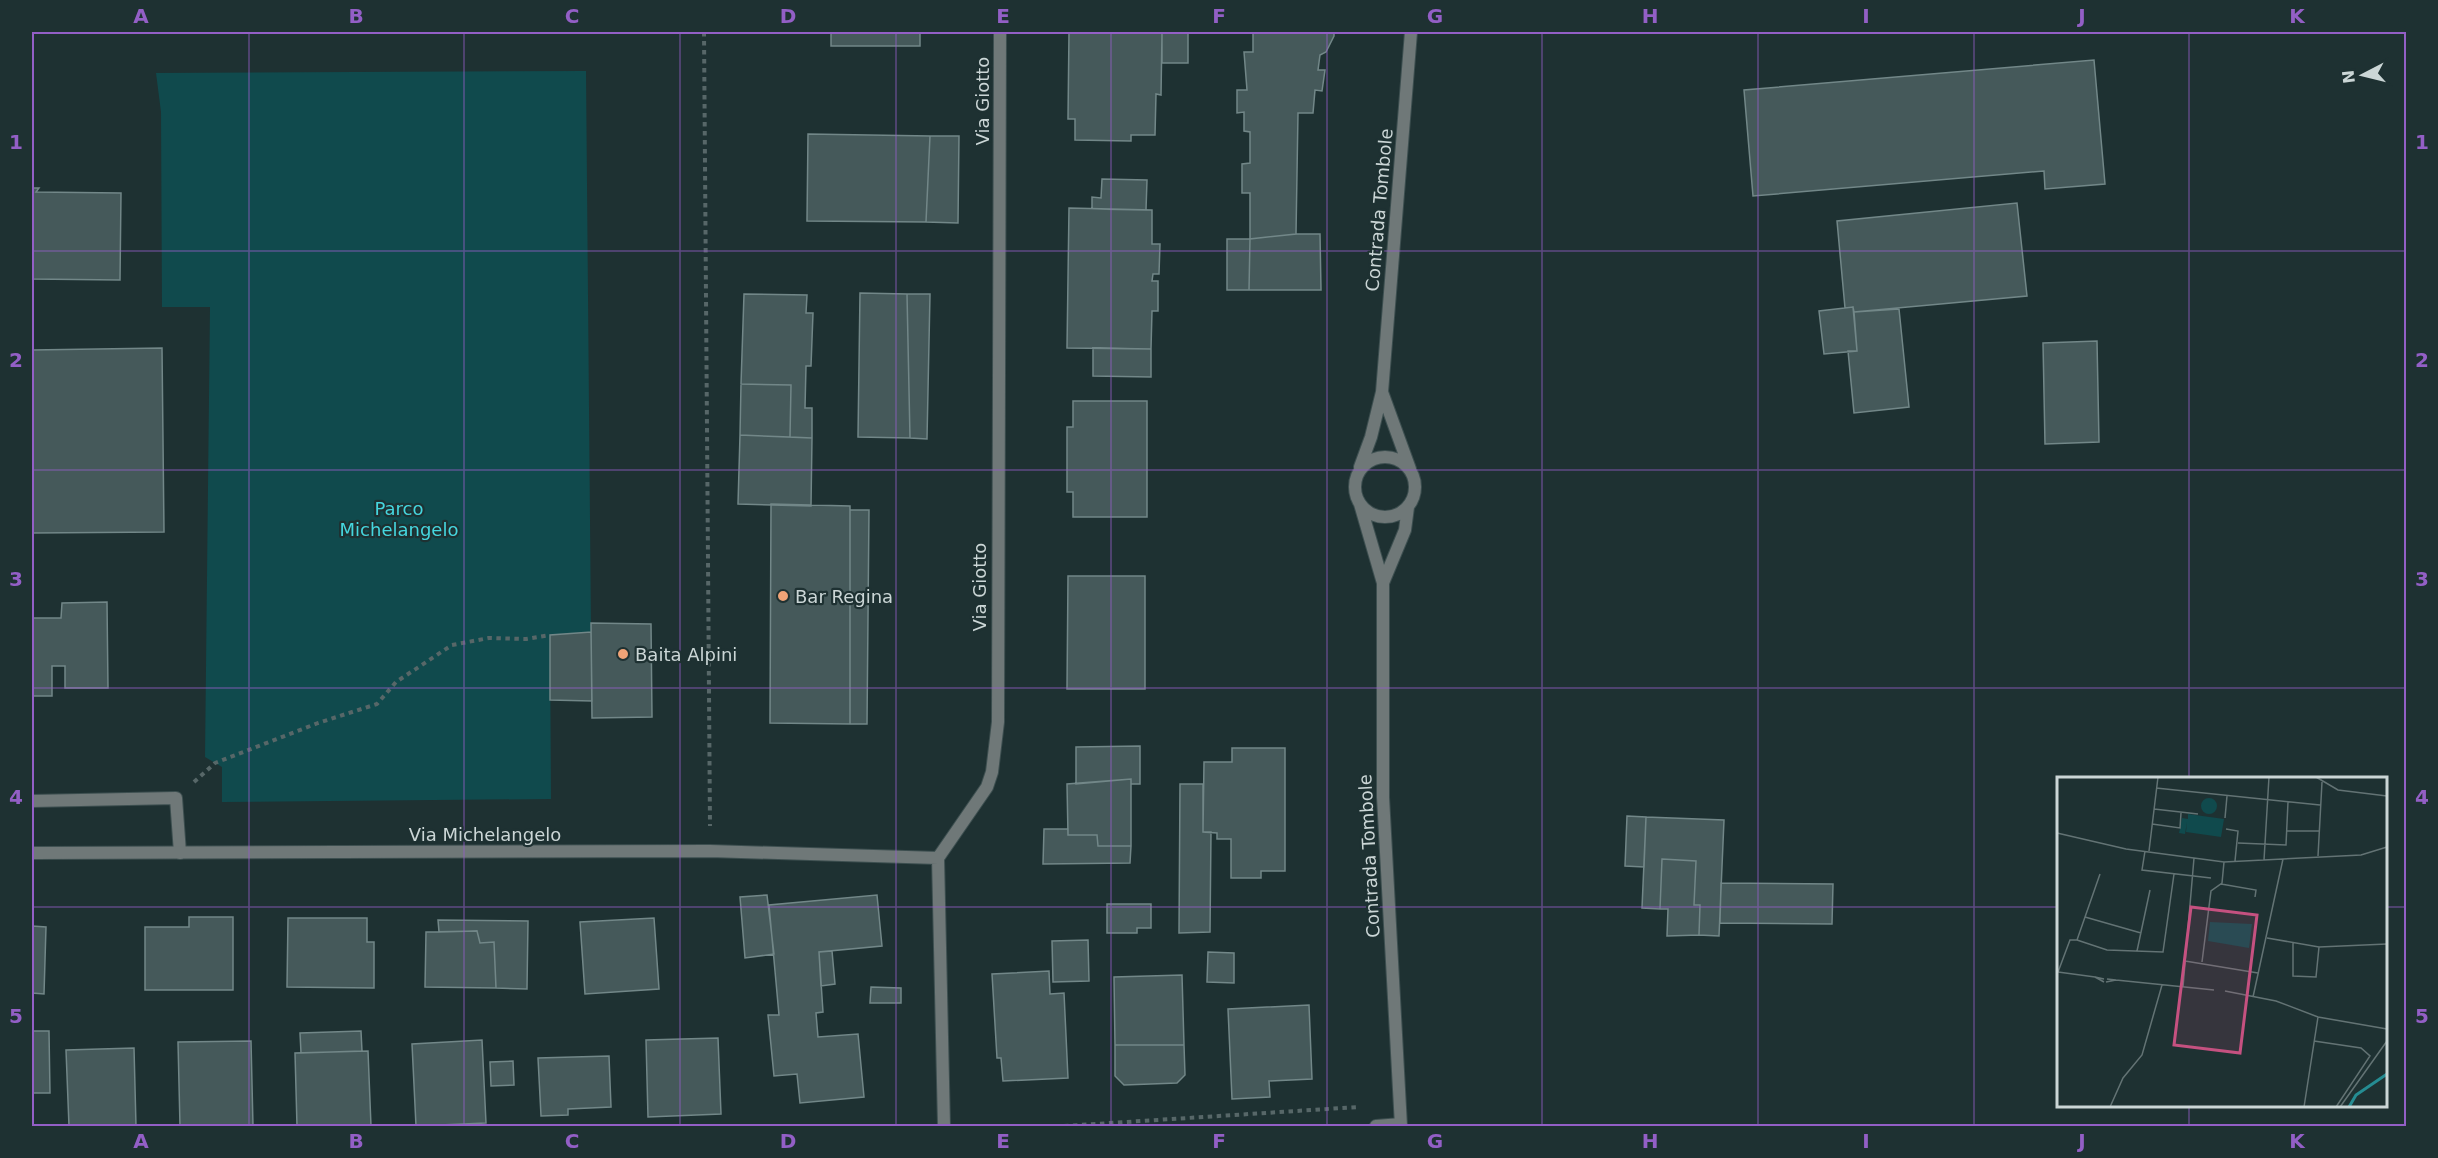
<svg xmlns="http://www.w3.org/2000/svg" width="2438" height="1158" viewBox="0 0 2438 1158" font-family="'DejaVu Sans',sans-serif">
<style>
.green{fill:#104a4d}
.building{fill:#45595a;stroke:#728788;stroke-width:1.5}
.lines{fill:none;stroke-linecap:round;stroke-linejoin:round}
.lane-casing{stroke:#3d4f50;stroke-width:14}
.street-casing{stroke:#3d4f50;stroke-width:14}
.path{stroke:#576768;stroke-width:4;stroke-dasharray:4.5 4.5;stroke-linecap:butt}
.lane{stroke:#6f7878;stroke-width:12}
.street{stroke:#6f7878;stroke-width:12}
.grid{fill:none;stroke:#935fc6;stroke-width:1.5;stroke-opacity:0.55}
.poi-dot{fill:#efa377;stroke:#1e3132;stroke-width:2}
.labels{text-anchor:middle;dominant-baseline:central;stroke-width:4.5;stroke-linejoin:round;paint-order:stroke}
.street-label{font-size:18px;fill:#cbd6d6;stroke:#1e3132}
.park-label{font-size:18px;fill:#45d6de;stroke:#1e3132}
.poi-label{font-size:18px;fill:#cbd6d6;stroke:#1e3132;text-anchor:start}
.inset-river{fill:none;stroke:#258c92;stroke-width:3}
.inset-road{fill:none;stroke:#637374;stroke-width:1.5}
.view{fill:#c55180;fill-opacity:0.15;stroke:#c55180;stroke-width:3}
.inset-edge{fill:none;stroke:#cbd6d6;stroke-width:3}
.neatline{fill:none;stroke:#935fc6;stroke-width:2}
.grid-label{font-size:20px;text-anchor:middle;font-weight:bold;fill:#935fc6}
</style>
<rect width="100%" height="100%" fill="#1e3132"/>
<path class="green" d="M 586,71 L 591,632 L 550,636 L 551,799 L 222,802 L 222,767 L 205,757 L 210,307 L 162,307 L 161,112 L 156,73 Z"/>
<path class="building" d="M 831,32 L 920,32 L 920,46 L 831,46 Z
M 1069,32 L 1162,32 L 1161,95 L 1156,94 L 1155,135 L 1131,135 L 1131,141 L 1075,140 L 1075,119 L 1068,119 Z
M 1162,32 L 1188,32 L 1188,63 L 1162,63 Z
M 1256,32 L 1334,32 L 1334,36 L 1326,52 L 1320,55 L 1318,70 L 1325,70 L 1322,91 L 1315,90 L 1313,113 L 1298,113 L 1296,234 L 1250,239 L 1250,193 L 1242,193 L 1242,164 L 1250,163 L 1250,132 L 1244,131 L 1244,112 L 1237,113 L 1237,90 L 1247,90 L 1244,52 L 1253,52 L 1253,33 Z
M 2094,60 L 2105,184 L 2045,189 L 2044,171 L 1753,196 L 1744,90 Z
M 808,134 L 930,136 L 926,222 L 807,221 Z
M 930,136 L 959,136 L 958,223 L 926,222 Z
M 1102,179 L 1147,180 L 1146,210 L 1092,209 L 1092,197 L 1101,198 Z
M 32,188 L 39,188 L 36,192 L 121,193 L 120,280 L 32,279 Z
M 2017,203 L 2027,296 L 1854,312 L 1853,307 L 1845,308 L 1837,221 Z
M 1069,208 L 1152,210 L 1152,244 L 1160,244 L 1159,274 L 1153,274 L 1152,281 L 1158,281 L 1158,311 L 1152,311 L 1151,349 L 1067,348 Z
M 1296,234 L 1320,234 L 1321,290 L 1249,290 L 1250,239 Z
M 1227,239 L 1250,239 L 1249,290 L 1227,290 Z
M 860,293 L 907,294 L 910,438 L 858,437 Z
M 744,294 L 807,295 L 806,313 L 813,313 L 811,366 L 806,366 L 805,408 L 812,408 L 812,438 L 790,437 L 791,385 L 741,384 Z
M 907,294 L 930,294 L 927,439 L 910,438 Z
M 1853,307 L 1857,351 L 1824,354 L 1819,311 Z
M 1899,309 L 1909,407 L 1854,413 L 1848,351 L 1857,351 L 1854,312 Z
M 2097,341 L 2099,442 L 2045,444 L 2043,343 Z
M 162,348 L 164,532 L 32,533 L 32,350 Z
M 1093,348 L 1151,349 L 1151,377 L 1093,376 Z
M 741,384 L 791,385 L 790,437 L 740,435 Z
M 1073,401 L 1147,401 L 1147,517 L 1073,517 L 1073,492 L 1067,492 L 1067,427 L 1073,427 Z
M 740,435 L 812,438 L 811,506 L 738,504 Z
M 771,504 L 850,506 L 850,724 L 770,723 Z
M 850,510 L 869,510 L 867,724 L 850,724 Z
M 1068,576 L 1145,576 L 1145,689 L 1067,689 Z
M 107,602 L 108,688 L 65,688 L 65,666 L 52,666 L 52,696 L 32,696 L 32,618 L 61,618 L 62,603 Z
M 591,623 L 651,624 L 652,717 L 592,718 Z
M 591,632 L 592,701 L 550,700 L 550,635 Z
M 1140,746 L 1140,784 L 1131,784 L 1131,779 L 1076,784 L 1076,747 Z
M 1232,748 L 1285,748 L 1285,871 L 1261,871 L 1261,878 L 1231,878 L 1231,839 L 1217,839 L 1217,833 L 1203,832 L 1204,762 L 1232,762 Z
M 1131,779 L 1131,846 L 1098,846 L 1097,835 L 1068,835 L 1067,784 Z
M 1180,784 L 1203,784 L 1203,832 L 1211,832 L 1210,932 L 1179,933 Z
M 1627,816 L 1646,817 L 1644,867 L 1625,866 Z
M 1646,817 L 1724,820 L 1719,936 L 1699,935 L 1700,905 L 1694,905 L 1696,861 L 1662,859 L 1660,909 L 1642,908 Z
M 1044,829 L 1068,829 L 1068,835 L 1097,835 L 1098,846 L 1131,846 L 1130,863 L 1043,864 Z
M 1662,859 L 1696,861 L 1694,905 L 1700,905 L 1699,935 L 1667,936 L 1668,909 L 1660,909 Z
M 1721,883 L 1833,884 L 1832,924 L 1720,923 Z
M 767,895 L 774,954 L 745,958 L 740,897 Z
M 877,895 L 882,946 L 819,952 L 823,1012 L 816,1013 L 818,1037 L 858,1034 L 864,1097 L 800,1103 L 797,1074 L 774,1076 L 768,1015 L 779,1015 L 769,905 Z
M 1107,904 L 1151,904 L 1151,928 L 1137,928 L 1137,933 L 1107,933 Z
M 189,917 L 233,917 L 233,990 L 145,990 L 145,927 L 189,927 Z
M 288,918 L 367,918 L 367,942 L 374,942 L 374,988 L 287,987 Z
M 654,918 L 659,989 L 585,994 L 580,922 Z
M 438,920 L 528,921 L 527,989 L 496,988 L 494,942 L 480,943 L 477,931 L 439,932 Z
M 32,926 L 46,927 L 44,994 L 32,993 Z
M 477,931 L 480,943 L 494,942 L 496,988 L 425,987 L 426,932 Z
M 1088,940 L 1089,981 L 1053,982 L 1052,941 Z
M 832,951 L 835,984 L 821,986 L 819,952 Z
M 1208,952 L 1234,953 L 1234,983 L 1207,982 Z
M 1049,971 L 1050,994 L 1064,993 L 1068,1078 L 1003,1081 L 1001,1058 L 997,1058 L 992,974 Z
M 1182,975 L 1184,1045 L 1115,1045 L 1114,977 Z
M 871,987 L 901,988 L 901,1003 L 870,1003 Z
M 1309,1005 L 1312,1079 L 1269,1081 L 1270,1097 L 1232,1099 L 1228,1009 Z
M 32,1031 L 49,1031 L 50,1093 L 32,1093 Z
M 361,1031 L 362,1051 L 301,1053 L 300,1033 Z
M 718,1038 L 721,1114 L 648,1117 L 646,1040 Z
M 482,1040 L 486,1123 L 416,1126 L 412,1044 Z
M 251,1041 L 253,1126 L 180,1126 L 178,1042 Z
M 1115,1045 L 1184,1045 L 1185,1075 L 1177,1083 L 1124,1085 L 1115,1076 Z
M 134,1048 L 136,1126 L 69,1126 L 66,1050 Z
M 368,1051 L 371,1126 L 297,1126 L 295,1053 Z
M 609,1056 L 611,1107 L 568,1109 L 568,1115 L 541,1116 L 538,1058 Z
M 513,1061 L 514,1085 L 491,1086 L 490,1062 Z"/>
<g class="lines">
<defs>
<path id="lane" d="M 32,801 L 176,798 L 180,853"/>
<path id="street" d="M 1382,392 L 1411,32
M1355 487a30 30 0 1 1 60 0a30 30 0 1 1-60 0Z
M 1360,467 L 1371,437 L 1382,392 L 1410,469
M 1360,504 L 1383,583 L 1405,530 L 1408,507
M 1383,583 L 1383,797 L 1401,1126
M 32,853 L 710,851 L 938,858
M 944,1126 L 938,858 L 987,787 L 992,772 L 998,722 L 1000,32
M 1376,1126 L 1401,1124"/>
</defs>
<use href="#lane" class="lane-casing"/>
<use href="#street" class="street-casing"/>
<path class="path" d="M 704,32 L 710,826
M 194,782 L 215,763 L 318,723 L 377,704 L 396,682 L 452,645 L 489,638 L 526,639 L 550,635
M 1064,1126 L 1358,1107"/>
<use href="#lane" class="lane"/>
<use href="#street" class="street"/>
</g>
<path class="grid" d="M 249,32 L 249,1126M 464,32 L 464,1126M 680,32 L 680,1126M 896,32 L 896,1126M 1111,32 L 1111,1126M 1327,32 L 1327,1126M 1542,32 L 1542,1126M 1758,32 L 1758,1126M 1974,32 L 1974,1126M 2189,32 L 2189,778M 32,251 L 2406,251M 32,470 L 2406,470M 32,688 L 2406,688M 32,907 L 2058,907M 2386,907 L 2406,907M 2189,1106 L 2189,1126"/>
<g class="poi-dot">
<circle cx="783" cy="596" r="6"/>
<circle cx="623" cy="654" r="6"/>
</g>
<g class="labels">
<g class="street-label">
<text transform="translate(982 101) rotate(-90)">Via Giotto</text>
<text transform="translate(1379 210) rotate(-85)">Contrada Tombole</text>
<text transform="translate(979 587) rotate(-90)">Via Giotto</text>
<text x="485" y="834">Via Michelangelo</text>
<text transform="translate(1369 856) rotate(-93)">Contrada Tombole</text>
</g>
<g class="park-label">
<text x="399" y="508">Parco<tspan x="399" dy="21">Michelangelo</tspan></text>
</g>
<g class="poi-label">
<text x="795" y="596">Bar Regina</text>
<text x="635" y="654">Baita Alpini</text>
</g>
</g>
<g transform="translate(2057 777)">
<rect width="330" height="330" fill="#1e3132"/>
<path d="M144 29a8 8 0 1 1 16 0a8 8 0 1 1-16 0ZM 131,37 L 167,42 L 164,60 L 129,55 L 130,45 L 128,57 L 122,56 L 125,41 L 131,42 ZM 153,145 L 195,147 L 192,171 L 151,164 Z" fill="#104a4d"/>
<path class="inset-river" d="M 292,330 L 299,318 L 330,297"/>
<path class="inset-road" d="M 259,0 L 281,13 L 330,19M 99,11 L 263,28M 97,32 L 141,37M 168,41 L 170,19M 95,47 L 123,51 L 124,36M 169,52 L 181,54 L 178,84M 230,54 L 262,54M 0,56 L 69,72 L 167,85 L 304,78 L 330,70M 181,66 L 229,68 L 231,25M 88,74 L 85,93 L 154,101M 92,74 L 101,0M 261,79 L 265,5M 207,83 L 212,0M 164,107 L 199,113 L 198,120M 28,140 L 84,156M 210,161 L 262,170 L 330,167M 20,163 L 50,173 L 106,175 L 117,97M 236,166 L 236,199 L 259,200 L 262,170M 80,174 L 93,113M 128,184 L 201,196M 145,185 L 154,114 L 165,106 L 167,85M 1,195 L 13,163 L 20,163 L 43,97M 1,195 L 38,200M 59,203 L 157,213M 47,205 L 38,200 L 47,202M 49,205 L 59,203 L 50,202M 126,210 L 137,81M 168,214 L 219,224 L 261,240 L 330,252M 196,220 L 226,82M 257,264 L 304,271 L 313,279 L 279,330M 53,330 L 66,301 L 85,278 L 105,208M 247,330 L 261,240M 283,330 L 330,264"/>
<path class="view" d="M 134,130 L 200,138 L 183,276 L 117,268 Z"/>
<rect width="330" height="330" class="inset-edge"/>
</g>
<rect width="2438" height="1158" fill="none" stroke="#1e3132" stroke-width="66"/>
<g transform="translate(2363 75) rotate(263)" stroke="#1e3132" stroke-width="4.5" paint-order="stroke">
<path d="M0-4.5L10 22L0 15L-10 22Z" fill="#cbd6d6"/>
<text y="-9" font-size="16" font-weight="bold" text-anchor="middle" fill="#cbd6d6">N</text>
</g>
<rect x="33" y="33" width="2372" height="1092" class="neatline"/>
<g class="grid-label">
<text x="141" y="23">A</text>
<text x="356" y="23">B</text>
<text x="572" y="23">C</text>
<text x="788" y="23">D</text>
<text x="1003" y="23">E</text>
<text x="1219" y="23">F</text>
<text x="1435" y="23">G</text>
<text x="1650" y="23">H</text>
<text x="1866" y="23">I</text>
<text x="2082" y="23">J</text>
<text x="2297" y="23">K</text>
<text x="16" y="149">1</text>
<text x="2422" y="149">1</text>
<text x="16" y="367">2</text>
<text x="2422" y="367">2</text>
<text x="16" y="586">3</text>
<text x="2422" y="586">3</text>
<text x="16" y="804">4</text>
<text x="2422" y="804">4</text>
<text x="16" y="1023">5</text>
<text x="2422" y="1023">5</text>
<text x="141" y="1148">A</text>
<text x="356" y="1148">B</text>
<text x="572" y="1148">C</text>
<text x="788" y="1148">D</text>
<text x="1003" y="1148">E</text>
<text x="1219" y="1148">F</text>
<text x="1435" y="1148">G</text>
<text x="1650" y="1148">H</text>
<text x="1866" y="1148">I</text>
<text x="2082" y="1148">J</text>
<text x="2297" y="1148">K</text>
</g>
</svg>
